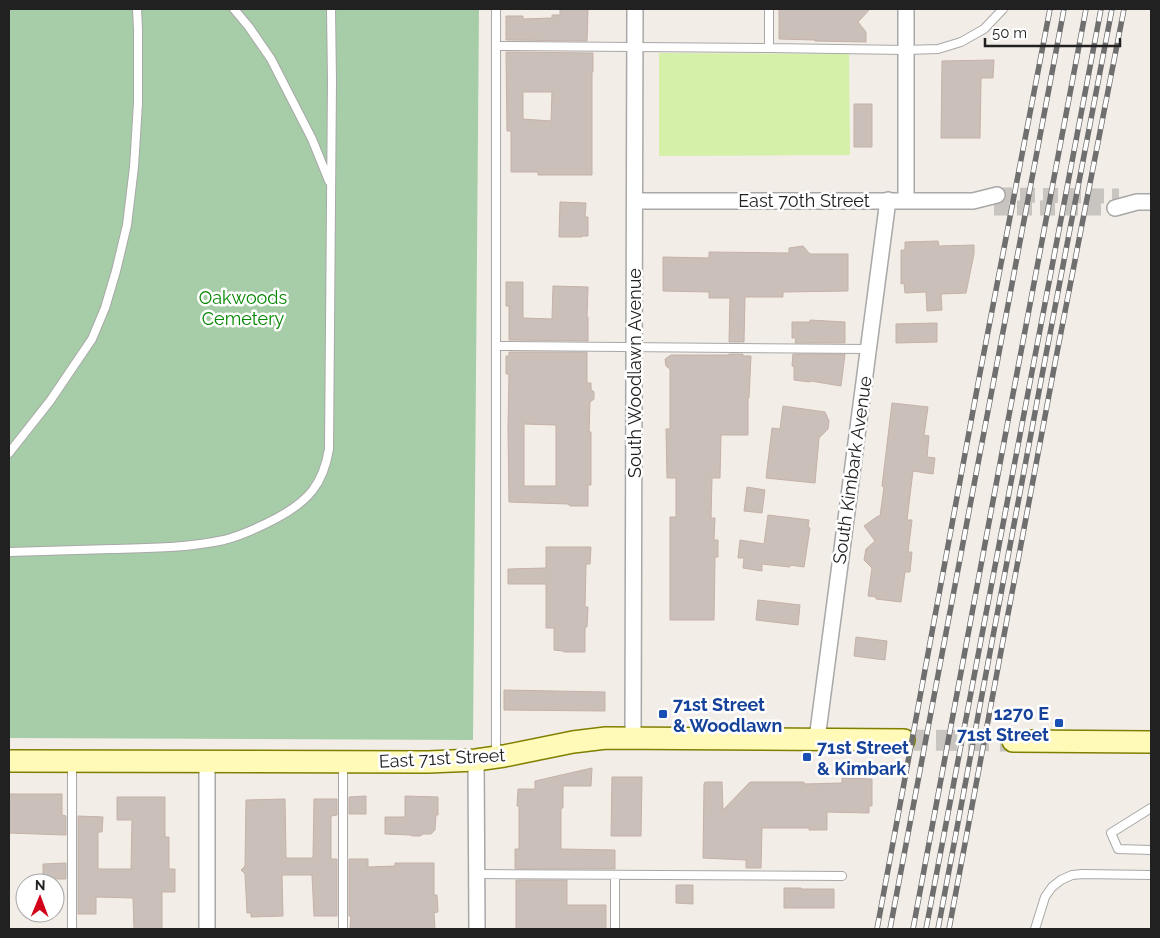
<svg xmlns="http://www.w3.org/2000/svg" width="1160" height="938" viewBox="0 0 1160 938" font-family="Raleway,sans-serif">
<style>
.grass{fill:#d4f0a9}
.cemetery{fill:#a6cda7}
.building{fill:#cbbfb9;stroke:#c6b1a7;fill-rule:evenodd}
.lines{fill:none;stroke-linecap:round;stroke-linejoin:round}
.minor-tunnel{stroke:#c8c4bf;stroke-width:15;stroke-dasharray:15 8;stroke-linecap:butt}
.secondary-tunnel{stroke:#c8c4bf;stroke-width:21;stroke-dasharray:21 11;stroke-linecap:butt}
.service-casing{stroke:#a8a8a8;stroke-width:10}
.minor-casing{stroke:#a8a8a8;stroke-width:18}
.secondary-casing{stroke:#807f00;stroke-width:24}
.service{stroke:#fff;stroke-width:8}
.minor{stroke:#fff;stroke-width:15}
.secondary{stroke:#fffab8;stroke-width:21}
.rail-casing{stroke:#6f6f6f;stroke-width:5.5}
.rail{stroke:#fff;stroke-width:4;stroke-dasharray:11;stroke-linecap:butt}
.transit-dot{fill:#1a4fb4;stroke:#fff;stroke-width:2}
.labels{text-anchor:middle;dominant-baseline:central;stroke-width:5;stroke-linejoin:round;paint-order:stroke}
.street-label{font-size:18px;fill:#212121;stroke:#fff}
.park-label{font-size:18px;fill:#068702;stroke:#fff}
.transit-label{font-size:18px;font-weight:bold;fill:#164399;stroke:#fff;text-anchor:start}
</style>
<rect width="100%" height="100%" fill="#f2ede7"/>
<path class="grass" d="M 659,53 L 849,54 L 850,155 L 659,156 Z"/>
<path class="cemetery" d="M 9,9 L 479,9 L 473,740 L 9,738 Z"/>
<path class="building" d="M 560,9 L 588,9 L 587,41 L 506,40 L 506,16 L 523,16 L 523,19 L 552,18 L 552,15 L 560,15 Z
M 779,9 L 870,9 L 858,22 L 866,32 L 866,42 L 815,41 L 815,40 L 779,39 Z
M 506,52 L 593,53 L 593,72 L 592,72 L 592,175 L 538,175 L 538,172 L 511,172 L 511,131 L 507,131 ZM 523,92 L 552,92 L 551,121 L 523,119 Z
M 994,60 L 993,78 L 981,78 L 980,138 L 941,138 L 942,61 Z
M 854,104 L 872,104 L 872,147 L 854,147 Z
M 560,202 L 586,203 L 585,217 L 588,217 L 588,236 L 582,236 L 582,237 L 559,237 Z
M 938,241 L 939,246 L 974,245 L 974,254 L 966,293 L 941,294 L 942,310 L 927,311 L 926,292 L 905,293 L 904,283 L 901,284 L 901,250 L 905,250 L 905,242 Z
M 803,246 L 810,254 L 848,254 L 848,291 L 783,292 L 783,297 L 745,297 L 744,342 L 729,342 L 730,298 L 709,298 L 709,292 L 663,291 L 663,257 L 709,258 L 709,252 L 789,253 L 789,248 Z
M 506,282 L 523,282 L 523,318 L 552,319 L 553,286 L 588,287 L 587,317 L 588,317 L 588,341 L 509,340 L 509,306 L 506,306 Z
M 810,320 L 845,322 L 845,343 L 795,343 L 796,338 L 792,338 L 792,322 L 810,322 Z
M 937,323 L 937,342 L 896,343 L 896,324 Z
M 509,352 L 587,352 L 587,383 L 591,383 L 591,389 L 594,392 L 594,399 L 590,402 L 589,432 L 591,432 L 591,485 L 588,485 L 588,506 L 570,506 L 568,504 L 509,502 L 508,429 L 509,374 L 506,374 L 506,356 L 509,356 ZM 524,424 L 556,425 L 556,486 L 524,486 Z
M 729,354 L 743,354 L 743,356 L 751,356 L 749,398 L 748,398 L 748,435 L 721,435 L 720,478 L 712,478 L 711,518 L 715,518 L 714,540 L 718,540 L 718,557 L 715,557 L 714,620 L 670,620 L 670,517 L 676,517 L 676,478 L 667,478 L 666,429 L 670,429 L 670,369 L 666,366 L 665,359 L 671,355 L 728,355 Z
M 793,354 L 845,354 L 841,386 L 811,381 L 810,382 L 794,380 L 794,366 L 792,366 Z
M 892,403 L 928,407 L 924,435 L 929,436 L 927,457 L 935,458 L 933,474 L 913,471 L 907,520 L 912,520 L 908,552 L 912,552 L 910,572 L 905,572 L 901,602 L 876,599 L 876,597 L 868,596 L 872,568 L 864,560 L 866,549 L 875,541 L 864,526 L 878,516 L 880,516 L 884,487 L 882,486 Z
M 783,406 L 825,412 L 829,421 L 828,429 L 819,438 L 815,483 L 766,478 L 772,428 L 780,429 Z
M 747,487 L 765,490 L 762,513 L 744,511 Z
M 768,515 L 809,520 L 808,527 L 810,528 L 804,567 L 790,565 L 790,567 L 762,564 L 762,571 L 743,568 L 744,558 L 738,558 L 740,540 L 764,544 Z
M 546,547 L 591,547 L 590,564 L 586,564 L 585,607 L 588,607 L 587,627 L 585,627 L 585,652 L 564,652 L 563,651 L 554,650 L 554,628 L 546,628 L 546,584 L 508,584 L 508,569 L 546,568 Z
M 758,600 L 800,605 L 798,625 L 756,620 Z
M 856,637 L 887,641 L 885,660 L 854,656 Z
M 504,690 L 605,692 L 605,711 L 504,710 Z
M 592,768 L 591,786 L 563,786 L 563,808 L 561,808 L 561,849 L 615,850 L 615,869 L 516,869 L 515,868 L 515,849 L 519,849 L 519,806 L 517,806 L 518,789 L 535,789 L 535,781 Z
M 612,777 L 642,777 L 641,836 L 611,836 Z
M 842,778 L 872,779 L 872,806 L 869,806 L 869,813 L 827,812 L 827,830 L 809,830 L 809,828 L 762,828 L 761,868 L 746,868 L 746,860 L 703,858 L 704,784 L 705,782 L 722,782 L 723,810 L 750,782 L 804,782 L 804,784 L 842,783 Z
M 9,794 L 62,794 L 62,815 L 66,816 L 66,835 L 9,833 Z
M 366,796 L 366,814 L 349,814 L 349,797 Z
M 405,796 L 438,797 L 438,815 L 436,815 L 435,830 L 431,834 L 423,834 L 420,836 L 413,836 L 410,835 L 385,834 L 385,817 L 405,817 Z
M 117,797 L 165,797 L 165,837 L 169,837 L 169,869 L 175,869 L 175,892 L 162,892 L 162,929 L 134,929 L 133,898 L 96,897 L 96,914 L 78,914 L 78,816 L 103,817 L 102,832 L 98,832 L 98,869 L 131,869 L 132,820 L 117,820 Z
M 285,799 L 286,858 L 313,858 L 314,799 L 337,799 L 337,815 L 331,816 L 331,859 L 337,859 L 337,916 L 314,916 L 312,875 L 282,875 L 283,916 L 251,917 L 251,913 L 247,913 L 245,874 L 241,870 L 245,866 L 246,800 Z
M 349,859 L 368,859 L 368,867 L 395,866 L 395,863 L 434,863 L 434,895 L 437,895 L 438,912 L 434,913 L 435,929 L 350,929 L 351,916 L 349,916 Z
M 66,863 L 66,879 L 43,879 L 43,864 Z
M 516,880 L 567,880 L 567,905 L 606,905 L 606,929 L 516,929 Z
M 676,885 L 693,885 L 693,904 L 676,903 Z
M 784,888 L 801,888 L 801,889 L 834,889 L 834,908 L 784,908 Z"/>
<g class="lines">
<path class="minor-tunnel" d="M 997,195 L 1119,196
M 994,208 L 1115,208"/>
<path class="secondary-tunnel" d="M 904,740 L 1013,741"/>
<defs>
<path id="service" d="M 234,9 L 249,27 L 271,59 L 312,139 L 329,181
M 496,9 L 496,757
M 496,46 L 769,48 L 906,50 L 938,49 L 961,42 L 984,29 L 1003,9
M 769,48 L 769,9
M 496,346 L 868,349
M 9,453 L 50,401 L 92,339 L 105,308 L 116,271 L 127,225 L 134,167 L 138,103 L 138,29 L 137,9
M 9,552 C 43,551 77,550 111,549 C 149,548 187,548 224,540 C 242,535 260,527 277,518 C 308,501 323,485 329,449 L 332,81 L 331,9
M 1151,808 L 1111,833 L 1118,849 L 1151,850
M 477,874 L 842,876
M 615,875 L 615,929
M 72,929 L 72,763
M 343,929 L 343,764
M 1035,929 L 1045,897 L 1052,887 L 1061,880 L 1072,875 L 1083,874 L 1151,875"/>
<path id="minor" d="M 906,9 L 906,200
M 635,201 L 973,201 L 997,195
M 1115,208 L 1137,202 L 1151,202
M 633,738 L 635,9
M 817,739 L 888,200
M 476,760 L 477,929
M 207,929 L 207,762"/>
<path id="secondary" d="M 1013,741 L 1151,742
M 9,761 L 428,762 L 476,760 L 504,756 L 573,742 L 606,738 L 904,740"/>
</defs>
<use href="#service" class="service-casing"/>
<use href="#minor" class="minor-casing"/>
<use href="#secondary" class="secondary-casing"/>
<use href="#service" class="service"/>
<use href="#minor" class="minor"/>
<use href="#secondary" class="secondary"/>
<defs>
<path id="rail" d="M 877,929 L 980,373 L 1050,9
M 890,929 L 1064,9
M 913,929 L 1013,394 L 1086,9
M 926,929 L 1101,9
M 938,929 L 1040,386 L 1112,9
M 949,929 L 1055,363 L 1124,9"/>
</defs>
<use href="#rail" class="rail-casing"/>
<use href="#rail" class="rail"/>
</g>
<g class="transit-dot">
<rect x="658" y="709" width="10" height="10" rx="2.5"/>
<rect x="1054" y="718" width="10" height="10" rx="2.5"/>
<rect x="802" y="752" width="10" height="10" rx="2.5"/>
</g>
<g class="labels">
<g class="street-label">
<text x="804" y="200">East 70th Street</text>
<text transform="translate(634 373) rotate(-90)">South Woodlawn Avenue</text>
<text transform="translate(852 470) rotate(-82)">South Kimbark Avenue</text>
<text transform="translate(442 758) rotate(-3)">East 71st Street</text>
</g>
<g class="park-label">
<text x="243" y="297">Oakwoods<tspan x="243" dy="21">Cemetery</tspan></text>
</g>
<g class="transit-label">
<text x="673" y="704">71st Street<tspan x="673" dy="21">&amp; Woodlawn</tspan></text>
<text x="1049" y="713" text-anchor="end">1270 E<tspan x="1049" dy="21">71st Street</tspan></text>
<text x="817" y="747">71st Street<tspan x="817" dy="21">&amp; Kimbark</tspan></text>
</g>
</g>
<rect width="1160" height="938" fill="none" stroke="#212121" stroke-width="20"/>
<g transform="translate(40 898) rotate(1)"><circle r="24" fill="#ffffff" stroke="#a6a6a6"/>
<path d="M0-4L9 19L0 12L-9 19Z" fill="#d20018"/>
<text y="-8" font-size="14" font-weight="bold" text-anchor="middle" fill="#212121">N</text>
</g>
<path d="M985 38v8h135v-8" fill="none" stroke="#212121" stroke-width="2.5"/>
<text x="992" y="38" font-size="15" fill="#212121" stroke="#ffffff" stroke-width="4" paint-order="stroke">50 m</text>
</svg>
